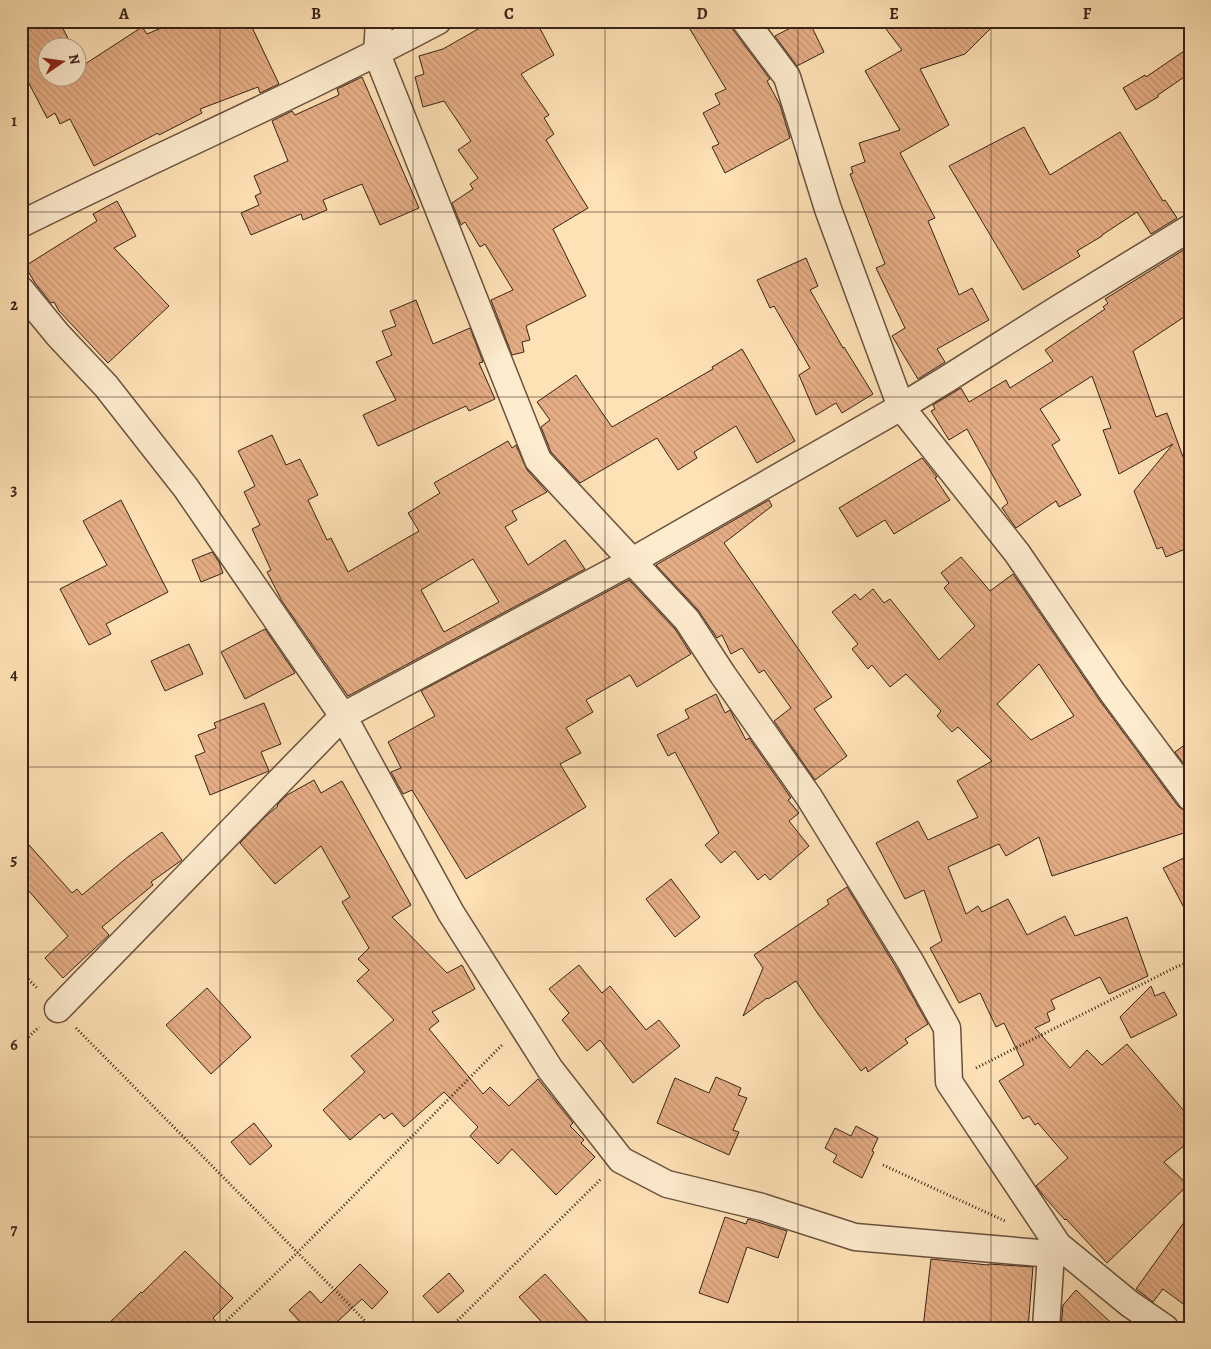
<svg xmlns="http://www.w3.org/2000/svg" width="1211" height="1349" viewBox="0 0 1211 1349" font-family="Alegreya,serif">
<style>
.building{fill:url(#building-back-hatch);stroke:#392317;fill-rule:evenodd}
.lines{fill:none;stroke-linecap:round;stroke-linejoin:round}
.street-casing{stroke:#6a523e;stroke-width:29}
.path{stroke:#392317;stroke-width:3;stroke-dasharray:1 2.5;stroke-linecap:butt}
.street{stroke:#feeccf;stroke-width:26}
.grid{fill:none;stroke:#392317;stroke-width:1;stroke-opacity:0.55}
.neatline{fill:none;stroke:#392317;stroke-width:2}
.grid-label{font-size:16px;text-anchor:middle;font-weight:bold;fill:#392317}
</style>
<defs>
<pattern id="building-back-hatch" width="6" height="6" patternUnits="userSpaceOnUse" patternTransform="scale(1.25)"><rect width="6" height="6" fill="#e6ae86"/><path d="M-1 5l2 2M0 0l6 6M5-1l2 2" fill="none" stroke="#c69573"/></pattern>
</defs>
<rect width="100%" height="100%" fill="#fee1b5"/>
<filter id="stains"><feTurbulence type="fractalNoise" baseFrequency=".004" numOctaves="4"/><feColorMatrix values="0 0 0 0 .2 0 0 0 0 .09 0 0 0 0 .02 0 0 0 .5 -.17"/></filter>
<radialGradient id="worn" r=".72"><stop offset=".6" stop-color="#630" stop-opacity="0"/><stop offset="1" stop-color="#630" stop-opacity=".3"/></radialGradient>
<path class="building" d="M 21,21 L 59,21 L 73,48 L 48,48 L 48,78 L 78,78 L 78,57 L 82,66 L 142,27 L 147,34 L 178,21 L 249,21 L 279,84 L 260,93 L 258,87 L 200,109 L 202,113 L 159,135 L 158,133 L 94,166 L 70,119 L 60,124 L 55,113 L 47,118 L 21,68 Z
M 492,21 L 536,21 L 554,55 L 521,74 L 549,115 L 544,118 L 554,134 L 546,140 L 588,208 L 553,229 L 586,296 L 526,326 L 530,340 L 522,342 L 524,352 L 512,355 L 491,300 L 513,290 L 485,244 L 480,247 L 465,222 L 461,225 L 452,203 L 473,189 L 470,184 L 478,178 L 458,150 L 471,141 L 444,101 L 423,107 L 415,77 L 424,74 L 419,56 L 443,49 Z
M 685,21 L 730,21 L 733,30 L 770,79 L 767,81 L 780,105 L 790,138 L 725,173 L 712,147 L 719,144 L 703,113 L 720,104 L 715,94 L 726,89 Z
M 804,21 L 809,21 L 824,52 L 797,66 L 775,36 Z
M 880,21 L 998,21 L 965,54 L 920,69 L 949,125 L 900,153 L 935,218 L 928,221 L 959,295 L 972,288 L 989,320 L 937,349 L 945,362 L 918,379 L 892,336 L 905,328 L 876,268 L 885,264 L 850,174 L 853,173 L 851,167 L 865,162 L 859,143 L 900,130 L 865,71 L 902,50 Z
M 1190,47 L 1190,73 L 1158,95 L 1158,97 L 1136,110 L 1123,88 L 1145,75 L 1146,77 Z
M 362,77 L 419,208 L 380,225 L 362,184 L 323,200 L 327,210 L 303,220 L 301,214 L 251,235 L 241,213 L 259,205 L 255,196 L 261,193 L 254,176 L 288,161 L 272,121 L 292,111 L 295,115 L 339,95 L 337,89 Z
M 1024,127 L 1050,175 L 1120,132 L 1163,201 L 1165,200 L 1177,218 L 1151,234 L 1137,212 L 1102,235 L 1102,236 L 1077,251 L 1080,256 L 1023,290 L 949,166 Z
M 117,201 L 136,236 L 114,248 L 169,306 L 108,363 L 59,311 L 54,302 L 51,303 L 35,283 L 25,266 L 97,221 L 93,214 Z
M 1190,246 L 1190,313 L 1133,351 L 1156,417 L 1167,413 L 1190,476 L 1190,547 L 1166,557 L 1162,547 L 1157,549 L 1134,491 L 1173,444 L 1119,474 L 1103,430 L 1111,428 L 1092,376 L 1040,409 L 1060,440 L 1052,445 L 1081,495 L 1059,507 L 1056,501 L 1016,528 L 1002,508 L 1008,503 L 967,429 L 949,440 L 931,411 L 935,409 L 933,405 L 961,388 L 969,402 L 1006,380 L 1010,388 L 1053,361 L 1045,350 L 1105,309 L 1103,307 L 1108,303 L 1105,299 Z
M 806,258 L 818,286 L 810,290 L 843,348 L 844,347 L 873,394 L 842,413 L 836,403 L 816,415 L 799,375 L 810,368 L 774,306 L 770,308 L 757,280 Z
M 416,300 L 433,344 L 470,328 L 483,362 L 479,363 L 495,399 L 469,411 L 466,406 L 378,446 L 363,415 L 396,400 L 376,362 L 392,355 L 382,331 L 396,326 L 390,311 Z
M 742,349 L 795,441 L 757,463 L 736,426 L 694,452 L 697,458 L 678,470 L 657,438 L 580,483 L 551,452 L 541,427 L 550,420 L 537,402 L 576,375 L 612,427 L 713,369 L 712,367 Z
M 272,435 L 286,465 L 300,459 L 318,495 L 308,500 L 327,540 L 331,538 L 348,572 L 419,531 L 408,513 L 440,493 L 434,483 L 508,441 L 512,448 L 516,445 L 527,470 L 547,492 L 512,511 L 517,520 L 505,527 L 528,565 L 565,540 L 585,569 L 348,696 L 282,601 L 267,572 L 271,570 L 252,529 L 260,525 L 244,492 L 255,486 L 238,451 ZM 473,559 L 499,602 L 444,632 L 421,590 Z
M 922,458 L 933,472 L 937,477 L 935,478 L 950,500 L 894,534 L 885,520 L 857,537 L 839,508 Z
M 121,500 L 168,592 L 106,624 L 111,634 L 89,645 L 60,589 L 107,565 L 83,521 Z
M 769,500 L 772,506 L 724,543 L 832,697 L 814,709 L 847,756 L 815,780 L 774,721 L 791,708 L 764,670 L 759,673 L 742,648 L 731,654 L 722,635 L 717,638 L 698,610 L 656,565 Z
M 212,552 L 219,562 L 223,573 L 201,582 L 192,560 Z
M 961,557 L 990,591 L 1013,574 L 1100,701 L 1178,806 L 1184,811 L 1190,812 L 1190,831 L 1052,876 L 1039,837 L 1006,856 L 999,844 L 948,867 L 966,914 L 978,906 L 982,912 L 1008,899 L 1027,935 L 1065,916 L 1075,936 L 1127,917 L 1148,976 L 1109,994 L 1100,977 L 1051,1000 L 1055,1009 L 1047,1013 L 1050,1021 L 1035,1028 L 1070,1068 L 1087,1050 L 1102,1065 L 1127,1044 L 1190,1118 L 1190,1141 L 1164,1162 L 1188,1185 L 1107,1263 L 1066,1219 L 1065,1220 L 1042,1194 L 1036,1186 L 1068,1158 L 1038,1123 L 1035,1125 L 1029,1116 L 1023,1119 L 999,1081 L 1024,1065 L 1004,1023 L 996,1027 L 980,993 L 959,1003 L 930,948 L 942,941 L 924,890 L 905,899 L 876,843 L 918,821 L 928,840 L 978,817 L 957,781 L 992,761 L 958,727 L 952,732 L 937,716 L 941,711 L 906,674 L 890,687 L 872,665 L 868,669 L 852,649 L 858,644 L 832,612 L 855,594 L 860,600 L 873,589 L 884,603 L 890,599 L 939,660 L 975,626 L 944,588 L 949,583 L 941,573 ZM 1039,664 L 1074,716 L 1031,740 L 997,704 Z
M 629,580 L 675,629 L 691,654 L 637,687 L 630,675 L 586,700 L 593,712 L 566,728 L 581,753 L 560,764 L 586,807 L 466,879 L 412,790 L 403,794 L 391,772 L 401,768 L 388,742 L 435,716 L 421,691 Z
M 265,629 L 295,673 L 245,699 L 221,652 Z
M 189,644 L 203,674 L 165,691 L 151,661 Z
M 716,694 L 725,713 L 730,710 L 746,740 L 749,738 L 791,798 L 788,800 L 799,813 L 789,821 L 809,846 L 770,880 L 765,874 L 758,880 L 735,851 L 721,863 L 705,845 L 719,833 L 675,752 L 668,756 L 657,735 L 689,718 L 685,710 Z
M 264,703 L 281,744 L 261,752 L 269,771 L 210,795 L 195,756 L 205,752 L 198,735 L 216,728 L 214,723 Z
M 1190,741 L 1190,772 L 1175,752 Z
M 314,780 L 321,793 L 342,781 L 411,905 L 392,917 L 447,973 L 462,965 L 475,989 L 432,1012 L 439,1021 L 429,1029 L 483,1094 L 490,1087 L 509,1106 L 538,1079 L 573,1123 L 570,1126 L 584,1140 L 581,1143 L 595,1157 L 556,1195 L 512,1149 L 498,1164 L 470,1136 L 478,1127 L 444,1092 L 404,1127 L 392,1113 L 384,1119 L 380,1114 L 350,1140 L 323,1110 L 365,1072 L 351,1056 L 394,1020 L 357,981 L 369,970 L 358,959 L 369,948 L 342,902 L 350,897 L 321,846 L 275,884 L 240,843 L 266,816 L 278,806 L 277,805 L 287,795 Z
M 162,832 L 182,860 L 151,882 L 153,885 L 102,927 L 109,935 L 63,978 L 45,958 L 68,936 L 21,882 L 21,836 L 72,893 L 77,889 L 82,895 L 129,856 Z
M 1190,855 L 1190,919 L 1163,868 Z
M 671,879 L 700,917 L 675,937 L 646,899 Z
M 847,887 L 897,969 L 928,1024 L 905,1039 L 908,1043 L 868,1072 L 866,1067 L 861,1071 L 818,1014 L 796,981 L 768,999 L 767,998 L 743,1016 L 763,968 L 754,955 L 829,904 L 827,900 Z
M 579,965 L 602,993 L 610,986 L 646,1030 L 659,1020 L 680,1046 L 633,1083 L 600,1040 L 587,1051 L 562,1020 L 569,1013 L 549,989 Z
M 1151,986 L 1155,996 L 1164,992 L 1177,1015 L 1131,1038 L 1120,1017 Z
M 207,988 L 251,1037 L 211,1074 L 166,1025 Z
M 716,1077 L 741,1088 L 738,1095 L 747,1098 L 733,1130 L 739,1132 L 729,1155 L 657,1123 L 675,1078 L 709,1093 Z
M 254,1123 L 272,1146 L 250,1165 L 231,1142 Z
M 856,1126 L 878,1138 L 872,1151 L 874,1152 L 862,1178 L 833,1162 L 837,1155 L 825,1148 L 835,1128 L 851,1136 Z
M 1190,1214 L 1190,1309 L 1163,1289 L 1153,1302 L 1136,1289 Z
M 725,1217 L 746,1224 L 748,1219 L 787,1231 L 778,1258 L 747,1247 L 728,1303 L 699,1293 Z
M 185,1251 L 233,1298 L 213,1318 L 221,1328 L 104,1328 L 141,1292 L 142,1293 Z
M 931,1259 L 988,1265 L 989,1264 L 1033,1267 L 1028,1328 L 923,1328 Z
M 360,1264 L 388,1292 L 372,1309 L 362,1299 L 338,1321 L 343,1328 L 296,1328 L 301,1323 L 289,1310 L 310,1291 L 321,1303 Z
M 449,1273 L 464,1291 L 438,1313 L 423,1296 Z
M 545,1274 L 594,1328 L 547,1328 L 519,1297 Z
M 1076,1290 L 1094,1307 L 1117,1328 L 1061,1328 L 1063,1305 Z"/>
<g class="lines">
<defs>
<path id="street" d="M 379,21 L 377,54 L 538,460 L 687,620 L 723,675 L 809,797 L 910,961 L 947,1028 L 949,1082 L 1058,1245 L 1130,1304 L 1165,1328
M 745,21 L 787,77 L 828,209 L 901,407 L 1017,553 L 1112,692 L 1190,797
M 21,224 C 160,155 302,93 438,21
M 21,290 L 58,335 L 106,386 L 186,488 L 343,716 L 451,913 L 550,1069 L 621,1160 L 667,1184 L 762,1207 L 855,1237 L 1051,1254 L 1058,1245
M 58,1009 L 343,716 L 632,561 L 901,407 L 947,379 L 1061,307 L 1190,228
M 1046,1328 L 1051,1254"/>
</defs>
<use href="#street" class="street-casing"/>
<path class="path" d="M 21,972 L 38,989
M 76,1028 L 372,1328
M 21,1044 L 39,1027
M 976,1068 L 1176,967 L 1190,962
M 883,1165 L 1005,1221
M 219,1328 L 298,1252 L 502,1045
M 450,1328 L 602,1178"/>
<use href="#street" class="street"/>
</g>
<path class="grid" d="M 220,21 L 220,1328M 413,21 L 413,1328M 605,21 L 605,1328M 798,21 L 798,1328M 991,21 L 991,1328M 21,212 L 1190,212M 21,397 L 1190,397M 21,582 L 1190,582M 21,767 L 1190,767M 21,952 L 1190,952M 21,1137 L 1190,1137"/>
<rect width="1211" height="1349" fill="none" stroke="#fee1b5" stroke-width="55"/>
<g transform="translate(62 62) rotate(77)"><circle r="24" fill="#feeccf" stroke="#af9c85"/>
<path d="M0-4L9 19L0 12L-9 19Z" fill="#8f2418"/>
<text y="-8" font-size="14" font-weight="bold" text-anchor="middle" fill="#392317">N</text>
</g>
<rect x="28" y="28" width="1156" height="1294" class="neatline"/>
<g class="grid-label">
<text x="124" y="19">A</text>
<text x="316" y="19">B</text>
<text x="509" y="19">C</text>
<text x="702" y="19">D</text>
<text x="894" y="19">E</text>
<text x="1087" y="19">F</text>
<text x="14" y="126">1</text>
<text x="14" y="310">2</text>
<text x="14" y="495">3</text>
<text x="14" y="680">4</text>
<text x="14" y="865">5</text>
<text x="14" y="1050">6</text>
<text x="14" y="1235">7</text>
</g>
<rect width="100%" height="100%" filter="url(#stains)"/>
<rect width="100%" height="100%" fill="url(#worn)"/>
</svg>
